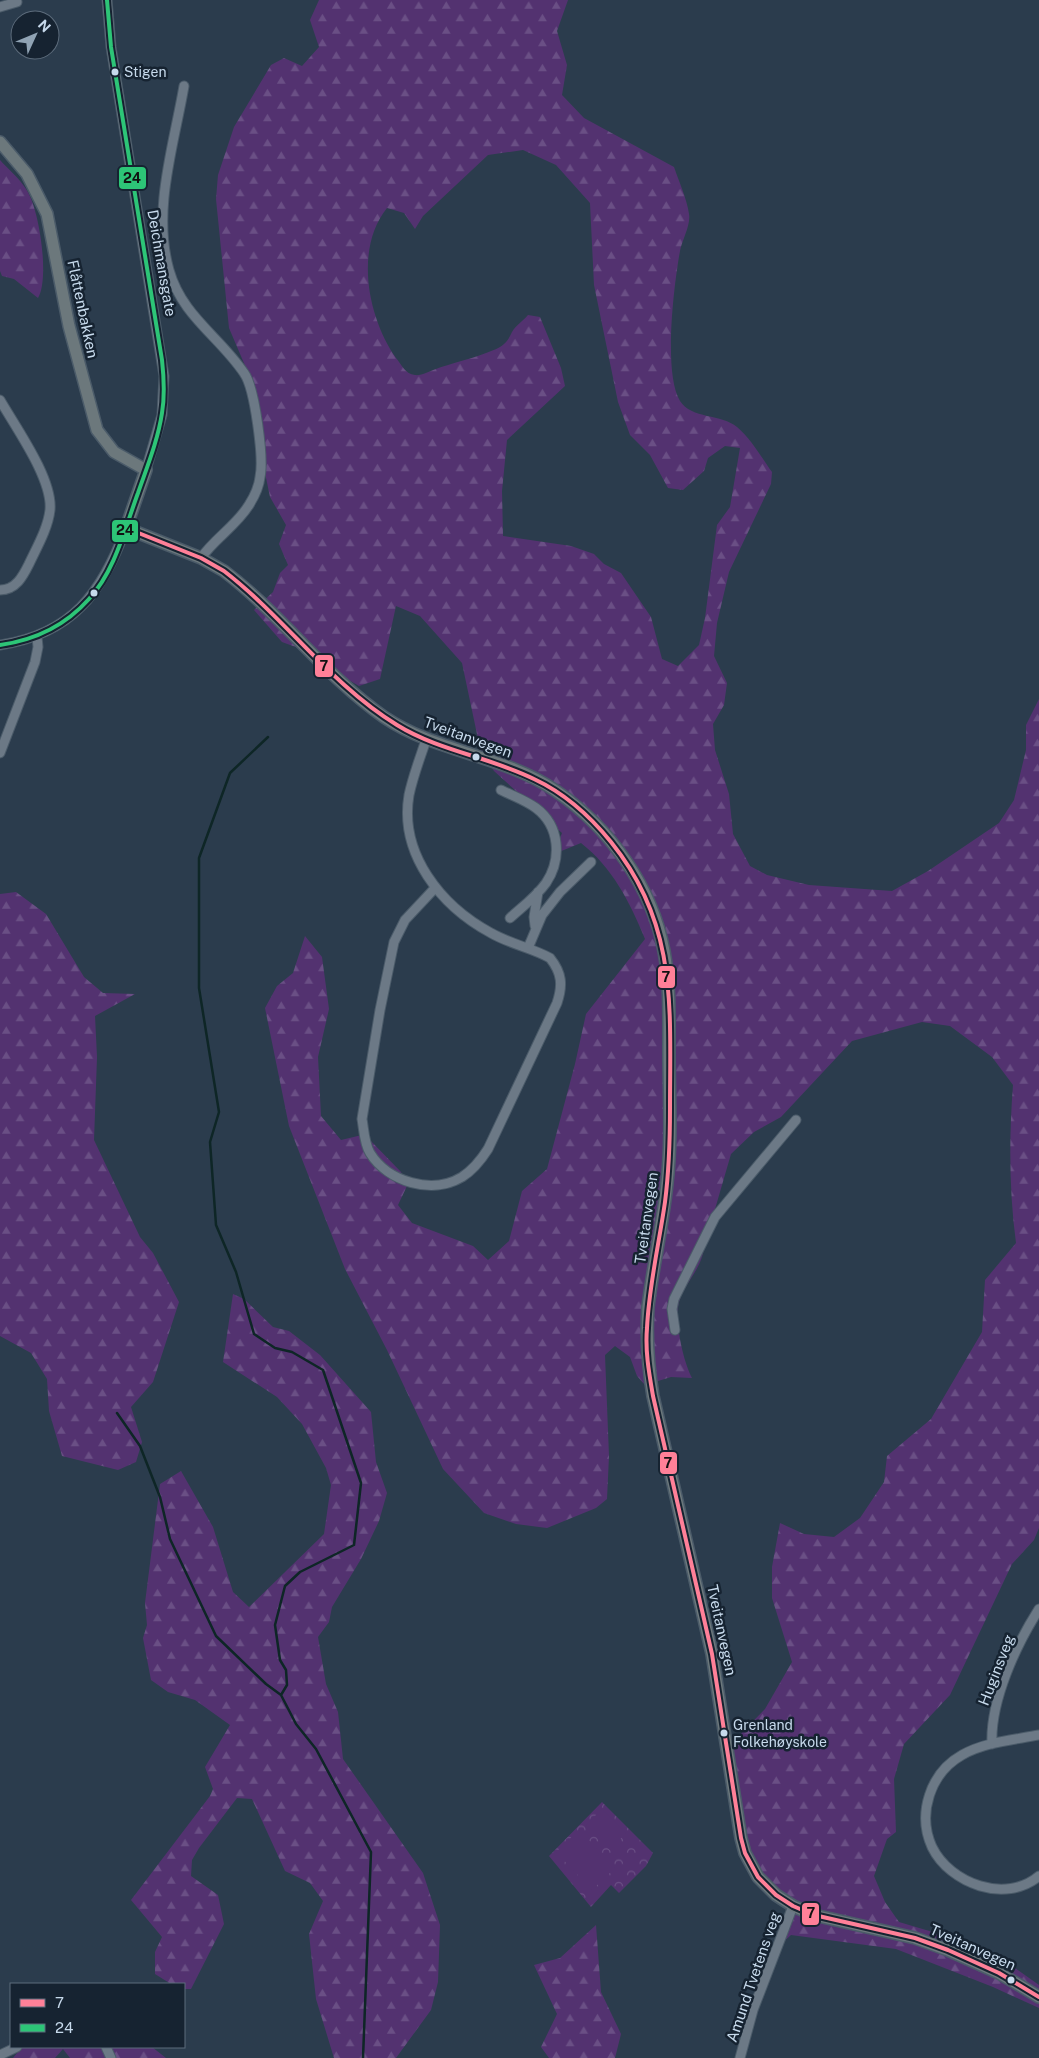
<svg xmlns="http://www.w3.org/2000/svg" width="1039" height="2058" viewBox="0 0 1039 2058" font-family="'Public Sans',sans-serif">
<style>
.forest{fill:url(#forest-firs);fill-rule:evenodd}
.park{fill:url(#park-crowns)}
.pitch{fill:#533270}
.lines{fill:none;stroke-linecap:round;stroke-linejoin:round}
.stream{stroke:#0e2626;stroke-width:2.5}
.minor-casing{stroke:#4b5b69;stroke-width:11}
.major-casing{stroke:#4b5b69;stroke-width:14}
.minor{stroke:#6c7986;stroke-width:9}
.major{stroke:#6c787c;stroke-width:11}
.bus-1-casing{stroke:#162331;stroke-width:8}
.bus-2-casing{stroke:#162331;stroke-width:8}
.bus-1{stroke:#ff8098;stroke-width:4}
.bus-2{stroke:#2dc577;stroke-width:4}
.bus-dot{fill:#c7daec;stroke:#162331;stroke-width:2}
.labels{text-anchor:middle;dominant-baseline:central;stroke-width:5;stroke-linejoin:round;paint-order:stroke}
.bus-label{font-size:14px;fill:#c7daec;stroke:#162331;text-anchor:start}
.street-label{font-size:15px;fill:#c7daec;stroke:#162331}
.line-badge{stroke:#162331;stroke-width:2}
.pale-badge-label{font-size:14px;text-anchor:middle;font-weight:bold;fill:#111}
</style>
<defs>
<pattern id="forest-firs" width="22" height="20" patternUnits="userSpaceOnUse" patternTransform="scale(1.25)"><rect width="22" height="20" fill="#533270"/><path d="M5 1l3.5 6h-7zM16 11l3.5 6h-7z" fill="#6a4f85"/></pattern>
<pattern id="park-crowns" width="20" height="18" patternUnits="userSpaceOnUse" patternTransform="scale(1.25)"><rect width="20" height="18" fill="#533270"/><path d="M2 6a3 3 0 1 1 6 0M12 15a3 3 0 1 1 6 0" fill="none" stroke="#6a4f85"/></pattern>
</defs>
<rect width="100%" height="100%" fill="#2b3c4d"/>
<path class="forest" d="M 319,0 L 568,0 L 557,31 L 567,65 L 562,95 L 584,118 L 674,167 C 679,182 687,199 689,214 C 691,225 682,240 680,251 C 674,284 663,373 680,401 C 691,419 722,414 737,427 C 751,439 762,458 772,472 L 771,484 L 729,572 L 717,623 L 714,656 L 727,683 L 724,705 L 713,724 L 715,750 L 729,794 L 733,834 L 750,866 L 767,875 L 809,885 L 892,891 L 928,871 L 999,823 L 1014,800 L 1026,750 L 1026,725 L 1039,699 L 1039,1528 L 1034,1540 L 1012,1564 L 950,1695 L 904,1744 L 894,1779 L 896,1832 L 887,1839 L 874,1876 L 885,1902 L 899,1922 L 936,1933 L 1008,1963 L 1039,1985 L 1039,2008 L 993,1987 L 896,1949 L 791,1935 L 779,1946 L 795,1906 L 767,1886 L 744,1845 L 729,1746 L 765,1709 L 792,1662 L 772,1598 L 772,1567 L 780,1523 L 804,1534 L 834,1537 L 860,1518 L 884,1482 L 887,1456 L 931,1419 L 982,1332 L 985,1280 L 1016,1243 C 1009,1191 1009,1137 1013,1085 L 992,1057 L 950,1026 L 922,1022 L 852,1041 L 781,1117 L 754,1132 L 731,1154 L 704,1247 C 702,1268 687,1280 680,1299 C 673,1317 683,1361 692,1378 L 671,1377 L 645,1385 L 637,1376 L 630,1357 L 615,1346 L 605,1355 L 609,1456 L 607,1499 L 596,1508 L 547,1528 L 516,1524 L 484,1513 L 443,1469 L 387,1350 L 345,1269 L 289,1126 L 265,1008 L 277,986 L 293,973 L 305,936 L 322,957 L 329,1009 L 318,1057 L 321,1116 L 341,1140 L 362,1135 L 368,1138 L 401,1172 L 407,1186 L 398,1205 L 412,1223 L 473,1246 L 488,1260 L 509,1241 L 522,1191 L 547,1169 L 575,1064 L 586,1014 L 645,939 C 630,902 612,867 581,843 L 554,854 L 562,833 L 494,771 L 481,753 L 462,663 L 420,616 L 396,606 L 380,679 L 359,686 L 340,675 L 323,657 L 282,642 L 254,610 L 273,592 L 280,573 L 288,565 L 279,544 L 286,525 L 270,497 L 257,434 L 255,389 L 229,328 L 216,199 L 218,175 L 234,127 L 271,65 L 284,58 L 302,66 L 319,47 L 310,20 ZM 523,150 L 556,165 L 590,203 L 594,285 L 618,402 L 630,435 L 650,455 L 668,488 L 683,490 L 704,471 L 708,458 L 725,446 L 740,448 L 730,507 L 717,525 L 705,618 L 699,645 L 678,666 L 662,659 L 651,617 L 621,573 L 604,564 L 594,554 L 571,546 L 503,536 L 502,491 L 507,440 L 565,386 L 561,368 L 540,317 L 528,315 C 523,321 516,325 512,332 C 510,336 508,341 504,344 C 495,353 452,363 436,369 C 430,371 421,376 415,375 C 405,374 402,365 396,358 C 368,318 354,249 387,208 L 404,213 L 415,229 L 423,216 L 488,155 Z
M 0,160 C 8,169 19,178 26,189 C 39,207 50,278 38,298 L 14,279 L 2,276 L 0,271 Z
M 16,892 L 46,914 L 84,977 L 103,993 L 135,994 L 95,1016 L 97,1057 L 94,1140 L 140,1237 L 153,1253 L 179,1302 L 153,1382 L 131,1407 L 142,1442 L 136,1462 L 118,1470 L 62,1456 L 49,1411 L 47,1379 L 31,1353 L 0,1336 L 0,894 Z
M 233,1294 L 244,1299 L 273,1327 L 289,1331 L 320,1355 L 371,1412 L 376,1462 L 387,1493 L 379,1521 L 361,1559 L 332,1607 L 329,1622 L 318,1637 L 326,1684 L 338,1712 L 343,1759 L 423,1873 L 440,1925 L 438,1982 L 431,2010 L 396,2058 L 334,2058 L 316,1999 L 309,1934 L 323,1901 L 310,1883 L 285,1871 L 252,1799 L 237,1798 L 199,1848 L 192,1860 L 191,1876 L 218,1895 L 224,1924 L 191,1989 L 184,1989 L 184,1984 L 171,1984 L 155,1974 L 155,1952 L 162,1937 L 131,1900 L 210,1796 L 213,1789 L 205,1767 L 230,1725 L 195,1700 L 168,1692 L 151,1680 L 143,1638 L 147,1625 L 145,1603 L 160,1484 L 181,1471 L 213,1527 L 233,1592 L 249,1607 L 324,1534 L 331,1485 L 326,1468 L 302,1424 L 277,1397 L 223,1362 Z
M 596,1925 L 601,1992 L 621,2034 L 615,2058 L 549,2058 L 541,2047 L 557,2014 L 534,1965 L 560,1958 Z
M 22,2047 L 152,2047 L 166,2058 L 70,2058 L 63,2049 L 55,2058 L 13,2058 Z"/>
<path class="park" d="M 602,1802 L 653,1853 L 646,1866 L 619,1893 L 611,1885 L 591,1907 L 549,1856 Z"/>
<path class="pitch" d="M 602,1809 L 626,1833 L 610,1850 L 586,1825 Z
M 579,1830 L 615,1868 L 592,1890 L 556,1852 Z"/>
<g class="lines">
<path class="stream" d="M 268,737 L 230,773 L 199,858 L 199,988 L 219,1112 L 210,1142 L 216,1225 L 236,1272 L 254,1334 L 275,1348 L 292,1352 L 323,1370 L 361,1483 L 354,1545 L 300,1572 L 285,1586 L 275,1625 L 280,1660 L 286,1670 L 287,1685 L 281,1695
M 117,1413 L 140,1446 L 160,1497 L 170,1539 L 216,1636 L 266,1684 L 281,1695 L 296,1724 L 316,1749 L 371,1852 L 363,2058"/>
<defs>
<path id="minor" d="M 107,0 L 111,47 L 164,376 L 162,415 L 146,470
M 0,7 L 17,2
M 184,86 C 174,145 152,210 169,270 C 182,316 219,336 244,373 C 255,388 264,459 260,477 C 259,487 254,497 249,505 C 236,526 215,538 201,558
M 0,400 C 16,428 53,479 50,510 C 48,528 37,547 29,564 C 23,576 16,590 0,590
M 0,645 C 72,634 102,593 126,528
M 426,740 C 420,758 413,776 409,795 C 399,854 441,906 491,933 C 510,944 532,948 550,958 C 562,973 563,985 557,1003 L 488,1149 C 481,1160 473,1170 462,1177 C 432,1195 388,1182 370,1153 C 364,1143 364,1130 362,1119 L 380,1010 L 394,942 L 405,920 L 435,888
M 0,753 L 35,662 L 38,647 L 37,637
M 501,790 C 513,796 525,800 536,808 C 560,826 562,859 546,883 C 536,897 522,907 510,918
M 535,926 L 534,917 L 538,892
M 528,948 L 542,915 L 560,892 L 591,862
M 675,1330 L 672,1309 L 674,1299 L 715,1217 L 796,1120
M 1039,1735 C 1013,1740 985,1742 962,1755 C 930,1773 917,1814 932,1847 C 950,1884 1006,1904 1039,1876
M 992,1744 C 990,1701 1016,1645 1039,1609
M 106,2047 L 111,2058
M 0,2055 L 17,2047
M 740,2058 L 753,2010 L 793,1906"/>
<path id="major" d="M 0,142 L 27,174 L 47,214 L 69,326 L 97,430 L 114,452 L 146,470 L 126,528 L 201,558 L 224,571 C 282,615 325,676 384,717 C 437,753 504,755 556,791 C 610,828 652,887 664,951 C 670,984 669,1019 669,1052 C 669,1096 672,1139 667,1183 C 663,1224 653,1265 648,1307 C 646,1337 648,1366 653,1396 L 712,1654 L 741,1838 L 745,1853 L 758,1877 L 776,1895 L 793,1906 L 814,1915 L 915,1938 L 948,1950 L 999,1973 L 1039,1997"/>
</defs>
<use href="#minor" class="minor-casing"/>
<use href="#major" class="major-casing"/>
<use href="#minor" class="minor"/>
<use href="#major" class="major"/>
<defs>
<path id="bus-1" d="M 126,528 L 201,558 L 224,571 C 285,618 331,685 397,725 C 439,751 490,757 534,779 C 564,793 590,816 611,842 C 678,925 670,1007 670,1108 C 670,1140 669,1171 665,1202 C 659,1244 649,1285 647,1328 C 645,1351 649,1373 653,1396 L 712,1654 L 741,1838 L 745,1853 L 758,1877 L 776,1895 L 793,1906 L 814,1915 L 915,1938 L 948,1950 L 999,1973 L 1039,1997"/>
<path id="bus-2" d="M 0,645 C 36,640 65,626 89,599 C 115,571 125,528 138,493 C 147,467 158,440 162,413 C 165,395 164,378 162,360 L 111,47 L 107,0"/>
</defs>
<use href="#bus-1" class="bus-1-casing"/>
<use href="#bus-2" class="bus-2-casing"/>
<use href="#bus-1" class="bus-1"/>
<use href="#bus-2" class="bus-2"/>
</g>
<g class="bus-dot">
<circle cx="115" cy="72" r="4.5"/>
<circle cx="94" cy="593" r="4.5"/>
<circle cx="476" cy="757" r="4.5"/>
<circle cx="724" cy="1733" r="4.5"/>
<circle cx="1011" cy="1980" r="4.5"/>
</g>
<g class="labels">
<g class="bus-label">
<text x="124" y="72">Stigen</text>
<text x="733" y="1725">Grenland<tspan x="733" dy="17">Folkehøyskole</tspan></text>
</g>
<g class="street-label">
<text transform="translate(162 263) rotate(80)">Deichmansgate</text>
<text transform="translate(83 309) rotate(78)">Flåttenbakken</text>
<text transform="translate(468 737) rotate(20)">Tveitanvegen</text>
<text transform="translate(646 1218) rotate(-82)">Tveitanvegen</text>
<text transform="translate(722 1630) rotate(78)">Tveitanvegen</text>
<text transform="translate(996 1670) rotate(-69)">Huginsveg</text>
<text transform="translate(973 1947) rotate(24)">Tveitanvegen</text>
<text transform="translate(753 1977) rotate(-71)">Amund Tvetens veg</text>
</g>
</g>
<g class="line-badge">
<rect x="118" y="166" width="29" height="24" rx="5" fill="#2dc577"/>
<rect x="111" y="519" width="28" height="24" rx="5" fill="#2dc577"/>
<rect x="314" y="654" width="20" height="24" rx="5" fill="#ff8098"/>
<rect x="657" y="965" width="19" height="24" rx="5" fill="#ff8098"/>
<rect x="659" y="1451" width="19" height="24" rx="5" fill="#ff8098"/>
<rect x="801" y="1902" width="19" height="24" rx="5" fill="#ff8098"/>
</g>
<g class="pale-badge-label">
<text x="132" y="183">24</text>
<text x="125" y="535">24</text>
<text x="324" y="671">7</text>
<text x="666" y="982">7</text>
<text x="668" y="1468">7</text>
<text x="811" y="1918">7</text>
</g>
<rect x="10" y="1983" width="175" height="65" fill="#162331" stroke="#5d6c7c"/>
<rect x="20" y="1999" width="25" height="8" fill="#ff8098" stroke="#5d6c7c"/>
<text x="55" y="2008" font-size="15" fill="#c7daec">7</text>
<rect x="20" y="2024" width="25" height="8" fill="#2dc577" stroke="#5d6c7c"/>
<text x="55" y="2033" font-size="15" fill="#c7daec">24</text>
<g transform="translate(35 35) rotate(46)"><circle r="24" fill="#162331" stroke="#5d6c7c"/>
<path d="M0-4L9 19L0 12L-9 19Z" fill="#90a3b4"/>
<text y="-8" font-size="14" font-weight="bold" text-anchor="middle" fill="#c7daec">N</text>
</g>
</svg>
